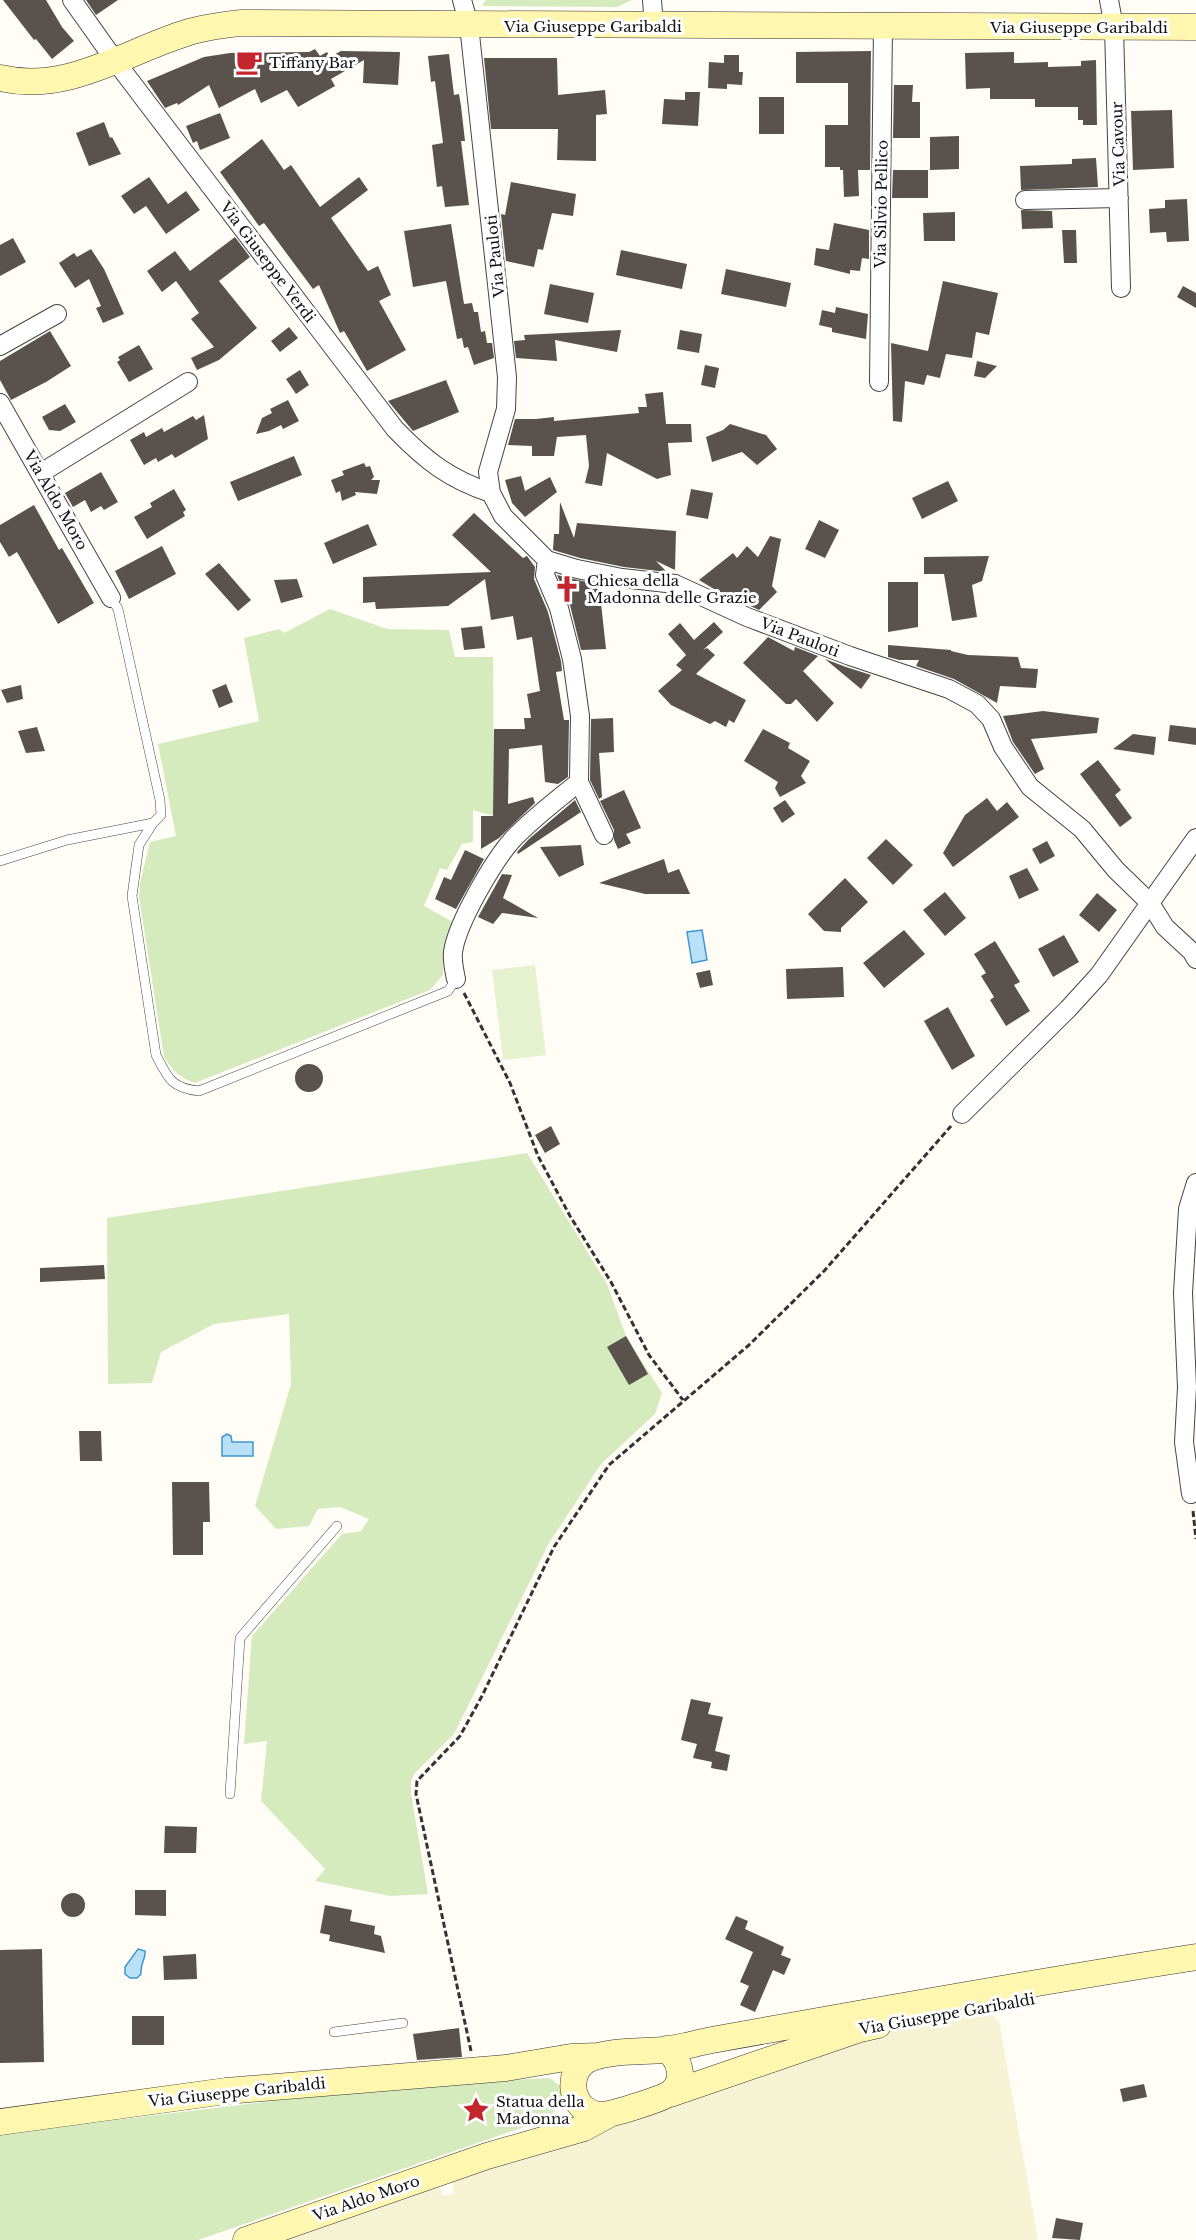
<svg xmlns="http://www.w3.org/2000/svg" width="1196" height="2240" viewBox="0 0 1196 2240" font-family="'Libre Baskerville',serif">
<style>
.farmland{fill:#f6f3d4}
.green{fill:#d5ebbd}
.pitch{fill:#e6f2cf}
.water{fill:#b9e0f7;stroke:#3f96cf;stroke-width:1.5}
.building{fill:#5a524d}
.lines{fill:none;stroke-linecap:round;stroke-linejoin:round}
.lane-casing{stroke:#444;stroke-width:10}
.street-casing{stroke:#444;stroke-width:20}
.secondary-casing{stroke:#333;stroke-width:27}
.path{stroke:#333;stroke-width:3;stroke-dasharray:6 3;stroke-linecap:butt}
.lane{stroke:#fff;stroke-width:9}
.street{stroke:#fff;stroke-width:18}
.secondary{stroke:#fff6b0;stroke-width:26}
.labels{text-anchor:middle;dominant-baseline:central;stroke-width:6;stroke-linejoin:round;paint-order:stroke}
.street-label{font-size:15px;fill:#111;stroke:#fff}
.poi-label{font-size:15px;fill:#111;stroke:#fff;text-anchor:start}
</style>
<rect width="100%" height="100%" fill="#fffdf5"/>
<path class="farmland" d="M 990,2013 L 999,2021 L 1038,2240 L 285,2240 L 438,2187 L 444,2196 L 454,2193 L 453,2182 L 610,2125 L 884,2032 L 938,2020 Z"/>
<path class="green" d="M 486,0 L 632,0 L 617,7 L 482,6 Z
M 330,609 L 387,629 L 449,630 L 455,657 L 493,657 L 494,816 L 473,810 L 473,842 L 462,844 L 447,870 L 440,868 L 424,906 L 453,922 L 444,948 L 443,975 L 430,990 L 195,1083 C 180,1078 173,1071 164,1057 L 139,897 L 140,883 L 150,842 L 176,836 L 158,744 L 259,721 L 244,638 L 279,629 L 284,633 Z
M 527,1153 L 607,1284 L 626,1336 L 662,1393 L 655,1414 L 601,1464 L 549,1543 L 454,1734 L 415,1773 L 411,1781 L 411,1793 L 428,1894 L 390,1896 L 315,1881 L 325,1869 L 261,1801 L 267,1741 L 244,1744 L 252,1636 L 342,1534 L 361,1531 L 369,1519 L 340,1507 L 318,1509 L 309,1526 L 276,1529 L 255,1506 L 291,1384 L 289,1314 L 214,1324 L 161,1352 L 152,1383 L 108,1384 L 107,1218 Z
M 550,2078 L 560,2086 L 563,2095 L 558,2107 L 547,2119 L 198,2240 L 0,2240 L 0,2134 L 405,2085 Z"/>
<path class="pitch" d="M 535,965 L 546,1055 L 503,1060 L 492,970 Z"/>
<path class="water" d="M 702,930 L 707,960 L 692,963 L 687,932 Z
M 227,1434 L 231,1436 L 232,1442 L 253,1442 L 253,1456 L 222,1456 L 222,1437 Z
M 138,1949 L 145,1951 C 146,1960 140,1962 141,1974 L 137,1978 L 130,1978 L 125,1974 L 125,1967 Z"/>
<path class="building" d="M 3,0 L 46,0 L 62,27 L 74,41 L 52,59 L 36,39 L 34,40 Z
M 86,0 L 118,0 L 96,15 Z
M 315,49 L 320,56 L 327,52 L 330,57 L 341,51 L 400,52 L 398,85 L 363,83 L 364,60 L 331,79 L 335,86 L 298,107 L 287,90 L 261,103 L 255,89 L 219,108 L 209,85 L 178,105 L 177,103 L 165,108 L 147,81 L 204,57 L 230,53 L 309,52 Z
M 871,51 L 870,170 L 858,170 L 859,196 L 844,197 L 843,170 L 840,170 L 840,167 L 825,167 L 825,125 L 848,125 L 848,83 L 796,83 L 796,52 Z
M 1014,52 L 1014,63 L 1048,62 L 1048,67 L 1081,66 L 1081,61 L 1096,60 L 1097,125 L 1083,125 L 1083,120 L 1078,120 L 1078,107 L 1035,107 L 1035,99 L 990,99 L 990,88 L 966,89 L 965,53 Z
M 449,54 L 454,95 L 459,94 L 461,106 L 465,141 L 461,141 L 469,205 L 445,207 L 442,186 L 437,187 L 432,145 L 443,143 L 435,81 L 431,82 L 428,56 Z
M 724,55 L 739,55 L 739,72 L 743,72 L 742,85 L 727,84 L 727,89 L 708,88 L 709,62 L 724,63 Z
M 484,58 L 557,58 L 558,95 L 605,90 L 607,114 L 596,115 L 596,161 L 557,160 L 558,129 L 491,129 Z
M 894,85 L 913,85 L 912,102 L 920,102 L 920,138 L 893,138 Z
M 685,92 L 700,92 L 698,126 L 662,124 L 664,99 L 685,100 Z
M 759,97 L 784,97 L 784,134 L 759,134 Z
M 1172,110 L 1174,168 L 1133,170 L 1131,111 Z
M 220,113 L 230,138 L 200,150 L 197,141 L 193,143 L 186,126 Z
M 104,122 L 110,138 L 112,137 L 121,154 L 89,166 L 76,133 Z
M 959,136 L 959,169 L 930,170 L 930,137 Z
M 262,139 L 284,170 L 291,165 L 320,207 L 359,177 L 368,190 L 331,218 L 368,271 L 378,266 L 391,295 L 379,301 L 406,350 L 367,371 L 344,331 L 340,333 L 319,285 L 313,289 L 264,223 L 259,226 L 220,172 Z
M 1096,158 L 1098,187 L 1021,190 L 1020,166 L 1072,164 L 1072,159 Z
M 893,170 L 928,170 L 928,198 L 892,198 Z
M 149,177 L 168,204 L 186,191 L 200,210 L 166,234 L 146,206 L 134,214 L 121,196 Z
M 511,182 L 576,194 L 573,216 L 552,213 L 543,250 L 538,249 L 534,267 L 506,261 L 501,214 L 505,215 Z
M 1187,199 L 1189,241 L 1167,242 L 1166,232 L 1150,233 L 1149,209 L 1165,208 L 1165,200 Z
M 1021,210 L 1052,211 L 1053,228 L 1022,229 Z
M 955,212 L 955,241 L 924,241 L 923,213 Z
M 834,223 L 869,230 L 869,259 L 862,258 L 860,271 L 850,270 L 850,274 L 814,265 L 816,248 L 829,250 Z
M 451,224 L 464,304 L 472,303 L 474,312 L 478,312 L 481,332 L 485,331 L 487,343 L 492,343 L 494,358 L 474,365 L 468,347 L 464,348 L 462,338 L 457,339 L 446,281 L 413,287 L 404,231 Z
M 1062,230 L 1076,230 L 1077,263 L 1064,263 Z
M 235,237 L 250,257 L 219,281 L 257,328 L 219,360 L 197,370 L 191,358 L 214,347 L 191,319 L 199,313 L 176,281 L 162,292 L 147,271 L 175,251 L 190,271 Z
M 13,238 L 26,262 L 0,276 L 0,245 Z
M 91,249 L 104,269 L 124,314 L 103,323 L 96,308 L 101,306 L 89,279 L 75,288 L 59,263 L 74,253 L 77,257 Z
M 621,250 L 687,264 L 682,289 L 616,275 Z
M 726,269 L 791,283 L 786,307 L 721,294 Z
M 943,281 L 998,293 L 989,335 L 976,332 L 972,358 L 946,354 L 940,378 L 927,375 L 924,385 L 905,381 L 902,422 L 893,421 L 891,343 L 928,351 Z
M 550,284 L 594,293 L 588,323 L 544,314 Z
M 1183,286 L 1196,293 L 1196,308 L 1177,297 Z
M 836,307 L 868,314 L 866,339 L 832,332 L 832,328 L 819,325 L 822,310 L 835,313 Z
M 289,327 L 298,338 L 280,352 L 271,341 Z
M 621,330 L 617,352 L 555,340 L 557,361 L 516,358 L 514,341 L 525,340 L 524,335 Z
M 680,330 L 702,334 L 699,353 L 677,349 Z
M 50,331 L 71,366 L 46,382 L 11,400 L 0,380 L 0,361 Z
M 139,345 L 153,369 L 129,382 L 117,362 L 120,360 L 118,357 Z
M 977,361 L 997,366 L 985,378 L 974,376 Z
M 705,365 L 719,368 L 715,388 L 701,385 Z
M 300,370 L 309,385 L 296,394 L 286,379 Z
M 446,380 L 459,412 L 413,431 L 388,401 Z
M 663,392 L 666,424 L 691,424 L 692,442 L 668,443 L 671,475 L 657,479 L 607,453 L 602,486 L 585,483 L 589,466 L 586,435 L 557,437 L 554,456 L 532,456 L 532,446 L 508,445 L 515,419 L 536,419 L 554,417 L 554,421 L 639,413 L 638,407 L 647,407 L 645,394 Z
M 288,400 L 299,421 L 283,429 L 281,425 L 269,431 L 256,434 L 262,418 L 272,413 L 270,409 Z
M 65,404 L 76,422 L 60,431 L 49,430 L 42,417 Z
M 204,415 L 208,439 L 175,458 L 172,454 L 158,462 L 156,458 L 144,465 L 130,440 L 144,432 L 146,437 L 162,428 L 164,432 L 193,416 L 196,420 Z
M 730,424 L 766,435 L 777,449 L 757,465 L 742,452 L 712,462 L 706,437 L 723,430 Z
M 294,456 L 302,475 L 238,501 L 230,482 Z
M 364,463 L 366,467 L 370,466 L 374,477 L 371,480 L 380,480 L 377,494 L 355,492 L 356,495 L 342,501 L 340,491 L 336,493 L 331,480 L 344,475 L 342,471 Z
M 101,472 L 118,502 L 104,510 L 101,506 L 91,512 L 85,500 L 73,507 L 65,493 Z
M 521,476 L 525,491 L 550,477 L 557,492 L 525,517 L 512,503 L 505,480 Z
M 948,481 L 958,501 L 922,519 L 912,498 Z
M 174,489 L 186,510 L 183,512 L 185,516 L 147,539 L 134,517 L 152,507 L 150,503 Z
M 691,489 L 713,493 L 708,519 L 686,515 Z
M 560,502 L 574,538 L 577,523 L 676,531 L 675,570 L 656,561 L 667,572 L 624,567 L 580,558 L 553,550 L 554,534 L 559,534 Z
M 34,505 L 59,550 L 62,548 L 94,603 L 58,624 L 17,552 L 9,557 L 0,542 L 0,525 Z
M 474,513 L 523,558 L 527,556 L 535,567 L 534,579 L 548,612 L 561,661 L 562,671 L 556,672 L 564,720 L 569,720 L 568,777 L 558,784 L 545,782 L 542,745 L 509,749 L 508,804 L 533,797 L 535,803 L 499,838 L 481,849 L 481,816 L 493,816 L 494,729 L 525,729 L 524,718 L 531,718 L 527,694 L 540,691 L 532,637 L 517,640 L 513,616 L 491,620 L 485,579 L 448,606 L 376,609 L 375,602 L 363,603 L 363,577 L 491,572 L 452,535 Z
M 819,520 L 839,530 L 825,558 L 805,549 Z
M 368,524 L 377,545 L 333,564 L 324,543 Z
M 770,536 L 781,539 L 772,586 L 777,592 L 759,610 L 714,589 L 699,580 L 733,553 L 737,558 L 747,546 L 758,557 Z
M 162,546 L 176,574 L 129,599 L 115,571 Z
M 989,556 L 982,581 L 972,585 L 977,617 L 952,621 L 944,574 L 924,574 L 924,557 Z
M 219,563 L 251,600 L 238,611 L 205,574 Z
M 557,575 L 599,585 L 606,649 L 581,650 L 570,605 Z
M 297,579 L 303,597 L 281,603 L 274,580 Z
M 888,582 L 918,582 L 918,627 L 888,632 Z
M 714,622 L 723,632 L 703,650 L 707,648 L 715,655 L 696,674 L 746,700 L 734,723 L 729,720 L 726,727 L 715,721 L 710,724 L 671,705 L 658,691 L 682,670 L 676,665 L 686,655 L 668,634 L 680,623 L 694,640 Z
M 482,626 L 485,648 L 464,650 L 461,628 Z
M 768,637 L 794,651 L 795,647 L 818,656 L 803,671 L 834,703 L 817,722 L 796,699 L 791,704 L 786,704 L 743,663 Z
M 888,645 L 951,650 L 951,651 L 968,655 L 1018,657 L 1021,668 L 1038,669 L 1036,688 L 1000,686 L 997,703 L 954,679 L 916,666 L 919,660 L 899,660 L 888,657 Z
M 825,659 L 846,667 L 871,675 L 861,689 Z
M 226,684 L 233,702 L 219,708 L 212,690 Z
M 21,685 L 23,699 L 7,703 L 1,690 Z
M 1043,711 L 1099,718 L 1097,733 L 1031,739 L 1044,769 L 1035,774 L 1013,742 L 1003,716 Z
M 613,718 L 614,752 L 599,753 L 602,797 L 599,799 L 590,780 L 591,719 Z
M 1170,725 L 1196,728 L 1196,745 L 1168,741 Z
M 37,727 L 45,751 L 26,753 L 18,731 Z
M 763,729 L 790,743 L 788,748 L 810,761 L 801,776 L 806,783 L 780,797 L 775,788 L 778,782 L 744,761 Z
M 1133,734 L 1156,737 L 1154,755 L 1113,749 Z
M 1098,760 L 1121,790 L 1115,795 L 1132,818 L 1120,827 L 1080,774 Z
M 624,790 L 641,828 L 626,834 L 631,843 L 618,849 L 614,840 L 614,830 L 600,801 Z
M 987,798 L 997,811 L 1007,802 L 1019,817 L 953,867 L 943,853 L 965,815 Z
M 575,800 L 581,812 L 518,854 L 517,852 L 529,839 Z
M 785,800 L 795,814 L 782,823 L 773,808 Z
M 886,839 L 913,865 L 893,885 L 867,858 Z
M 1047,841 L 1055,856 L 1040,864 L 1032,849 Z
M 581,845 L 584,865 L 559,877 L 540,847 Z
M 465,850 L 484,859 L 456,909 L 435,899 L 444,877 L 451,880 Z
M 664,859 L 668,873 L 679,869 L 690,894 L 645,894 L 599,883 Z
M 1027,868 L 1039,890 L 1019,899 L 1009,876 Z
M 502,874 L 512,875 L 503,898 L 538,918 L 502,913 L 493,924 L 478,917 Z
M 845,878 L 868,902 L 841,928 L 841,932 L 824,931 L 808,914 Z
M 945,892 L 966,918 L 945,936 L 923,910 Z
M 1097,893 L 1117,910 L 1099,932 L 1079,915 Z
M 904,930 L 925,954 L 884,988 L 863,963 Z
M 1064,935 L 1079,962 L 1053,977 L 1038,949 Z
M 995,941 L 1020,982 L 1014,985 L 1030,1011 L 1006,1026 L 990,1000 L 994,997 L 981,976 L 986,973 L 974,954 Z
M 843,967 L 844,997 L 787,999 L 786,969 Z
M 710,970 L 713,985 L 700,988 L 696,973 Z
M 948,1007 L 975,1056 L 952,1070 L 924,1021 Z
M295 1078a14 14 0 1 1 28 0a14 14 0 1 1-28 0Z
M 551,1126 L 560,1144 L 545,1153 L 535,1135 Z
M 104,1265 L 105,1279 L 40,1282 L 40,1268 Z
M 626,1336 L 648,1374 L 629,1385 L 607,1347 Z
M 79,1431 L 101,1431 L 102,1461 L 80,1461 Z
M 172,1482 L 209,1482 L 210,1522 L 203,1522 L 203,1555 L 173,1555 Z
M 691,1699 L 711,1703 L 708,1714 L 723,1717 L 715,1751 L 730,1755 L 727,1771 L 711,1768 L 712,1762 L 693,1758 L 697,1744 L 681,1740 Z
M 165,1826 L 197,1827 L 196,1853 L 164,1853 Z
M 135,1890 L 166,1890 L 166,1916 L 135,1915 Z
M61 1905a12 12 0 1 1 24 0a12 12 0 1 1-24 0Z
M 325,1905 L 352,1910 L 350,1921 L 375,1926 L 374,1934 L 381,1936 L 385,1953 L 329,1941 L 330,1935 L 320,1933 Z
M 736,1916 L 748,1921 L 745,1929 L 784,1947 L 781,1955 L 791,1959 L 784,1975 L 773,1970 L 755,2012 L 740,2005 L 749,1986 L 740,1982 L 753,1952 L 725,1939 Z
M 42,1949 L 44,2062 L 0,2063 L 0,1950 Z
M 196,1954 L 197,1979 L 164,1980 L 163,1956 Z
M 132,2016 L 164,2016 L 164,2045 L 132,2045 Z
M 459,2028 L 462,2057 L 417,2060 L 413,2034 Z
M 1144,2084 L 1147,2097 L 1123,2102 L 1120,2089 Z
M 1056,2218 L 1083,2223 L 1080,2240 L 1052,2238 Z"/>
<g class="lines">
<defs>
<path id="lane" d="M 153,823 L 139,845 L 132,896 L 156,1055 C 168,1078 171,1088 199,1091 L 448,991 L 456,979
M 0,861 L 67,840 L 153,823 L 161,815 L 160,800 L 118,609 L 111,598
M 230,1794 L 240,1638 L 337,1526
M 334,2032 L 403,2023"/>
<path id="street" d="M 72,0 L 116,62 L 395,429 C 426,461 449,479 491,493
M 462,0 L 469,25 L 507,377 L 506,409 L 488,472 L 491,493 L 503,516 L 547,560 L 577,569 L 622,578 L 675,584 L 747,617 L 850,656 L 949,689 L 977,704 L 991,719 L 1003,747 L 1030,787 L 1082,829 L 1116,870 L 1150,903 L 1165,927 L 1192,952 L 1196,959
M 652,0 L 654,26
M 1109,0 L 1114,27 L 1121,288
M 1025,200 L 1119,198
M 0,346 L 57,314
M 879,382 L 883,26
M 0,403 L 111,598
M 41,473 L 188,382
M 579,782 L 604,835
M 456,979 C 454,969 452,961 453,952 C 457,923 494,860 513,839 C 533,818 557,800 579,782 L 580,716 L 572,659 L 559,608 L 545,575 L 547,560
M 962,1114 L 1068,1009 L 1099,975 L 1196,838
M 1191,1494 L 1184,1442 L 1187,1387 L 1183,1293 L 1188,1209 L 1196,1183"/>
<path id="secondary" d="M 0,78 C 67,94 125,52 186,33 C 204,27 223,25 241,23 L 1196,27
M 666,2049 C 680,2059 686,2079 672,2092 C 665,2098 609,2116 599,2115 C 590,2114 581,2108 577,2100 C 570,2087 573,2068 587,2060 C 606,2050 642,2052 663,2050 C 680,2048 696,2043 712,2040 C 873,2011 1034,1982 1196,1957
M 670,2094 L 860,2029 L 878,2025
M 0,2122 L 226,2091 L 506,2068 L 571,2057 L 598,2056
M 246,2240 L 487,2156 L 584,2128 L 608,2115"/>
</defs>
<use href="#lane" class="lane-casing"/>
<use href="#street" class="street-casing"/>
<use href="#secondary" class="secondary-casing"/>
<path class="path" d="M 464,993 L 510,1083 L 538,1156 L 570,1216 L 611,1282 L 649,1355 L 683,1400
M 1193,1511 L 1196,1539
M 471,2051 L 416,1794 L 417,1781 L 460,1736 L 482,1696 L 554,1547 L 609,1465 L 749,1345 L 825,1270 L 951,1126"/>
<use href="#lane" class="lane"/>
<use href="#street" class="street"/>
<use href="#secondary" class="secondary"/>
</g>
<defs>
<symbol id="cafe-bare" viewBox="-9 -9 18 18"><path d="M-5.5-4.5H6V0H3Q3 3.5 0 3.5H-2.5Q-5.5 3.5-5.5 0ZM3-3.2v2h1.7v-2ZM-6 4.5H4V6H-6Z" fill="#c4262e" stroke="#fff" stroke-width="2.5" paint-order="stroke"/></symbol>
<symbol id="church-bare" viewBox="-9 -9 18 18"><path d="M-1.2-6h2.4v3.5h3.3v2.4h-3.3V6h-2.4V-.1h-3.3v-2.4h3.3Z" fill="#c4262e" stroke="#fff" stroke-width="2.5" paint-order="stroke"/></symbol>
<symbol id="sight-bare" viewBox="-9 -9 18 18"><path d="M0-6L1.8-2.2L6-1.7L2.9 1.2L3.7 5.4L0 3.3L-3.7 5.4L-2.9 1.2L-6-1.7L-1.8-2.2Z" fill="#c4262e" stroke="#fff" stroke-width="2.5" paint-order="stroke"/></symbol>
</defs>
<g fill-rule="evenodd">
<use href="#cafe-bare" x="230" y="43" width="38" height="38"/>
<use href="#church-bare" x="548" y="570" width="38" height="38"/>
<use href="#sight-bare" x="457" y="2091" width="38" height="38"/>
</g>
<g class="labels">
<g class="street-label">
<text x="593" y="26">Via Giuseppe Garibaldi</text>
<text x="1079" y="27">Via Giuseppe Garibaldi</text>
<text transform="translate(1118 144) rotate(-92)">Via Cavour</text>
<text transform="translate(881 204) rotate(-89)">Via Silvio Pellico</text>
<text transform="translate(495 256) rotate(-96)">Via Pauloti</text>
<text transform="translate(268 262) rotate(53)">Via Giuseppe Verdi</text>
<text transform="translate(56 500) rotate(60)">Via Aldo Moro</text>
<text transform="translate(800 637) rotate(21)">Via Pauloti</text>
<text transform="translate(947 2014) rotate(-10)">Via Giuseppe Garibaldi</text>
<text transform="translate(237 2092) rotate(-6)">Via Giuseppe Garibaldi</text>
<text transform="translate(366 2198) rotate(-19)">Via Aldo Moro</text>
</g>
<g class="poi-label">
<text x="269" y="62">Tiffany Bar</text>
<text x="587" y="580">Chiesa della<tspan x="587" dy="17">Madonna delle Grazie</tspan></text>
<text x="496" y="2101">Statua della<tspan x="496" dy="17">Madonna</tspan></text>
</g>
</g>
</svg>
